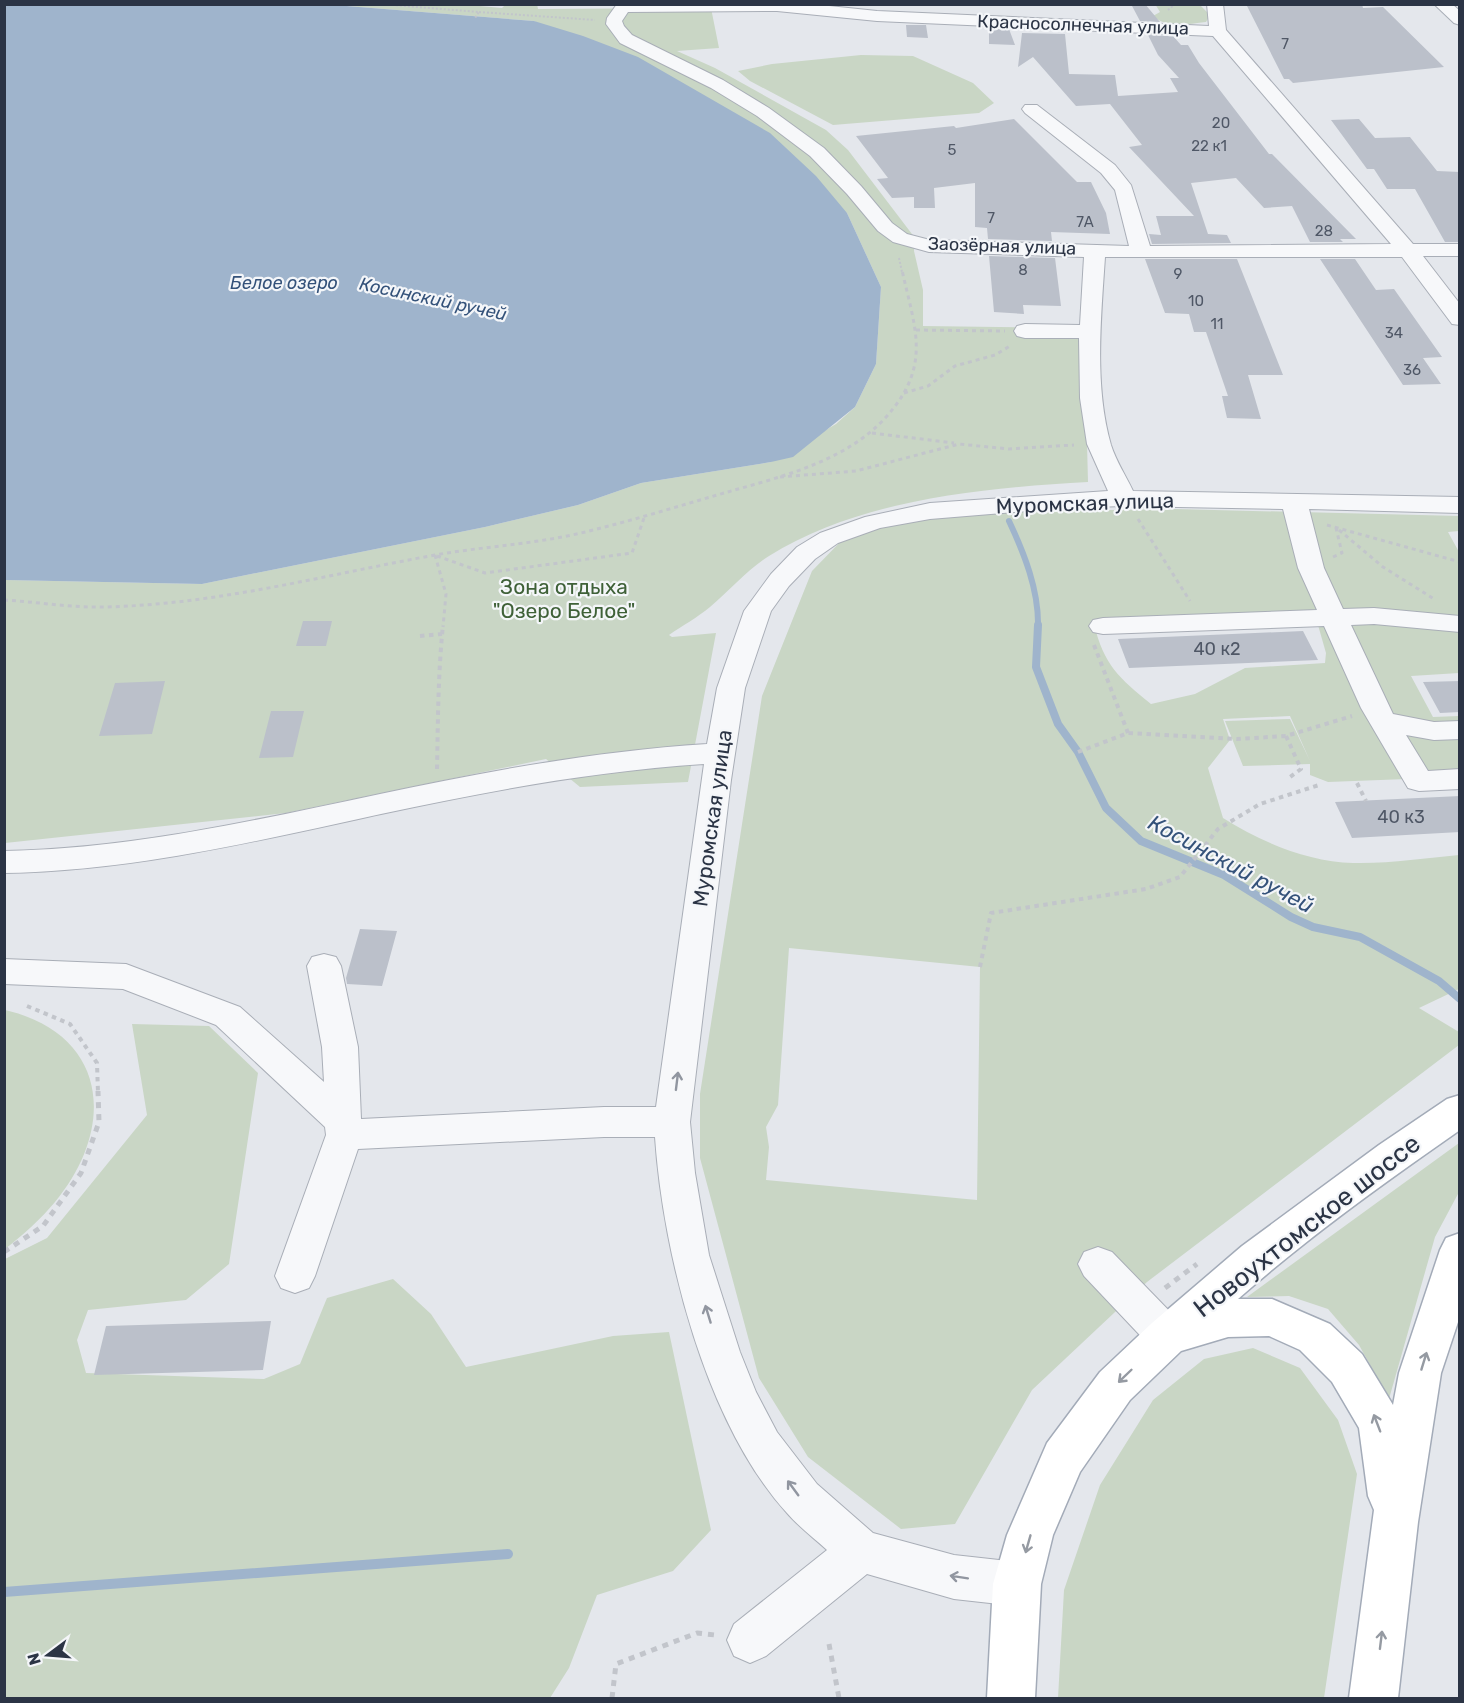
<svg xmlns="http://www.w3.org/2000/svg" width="1464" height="1703" viewBox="0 0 1464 1703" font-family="Rubik,sans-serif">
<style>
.green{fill:#c9d6c5;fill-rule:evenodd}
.water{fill:#9fb4cc}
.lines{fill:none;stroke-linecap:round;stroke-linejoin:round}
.stream-far2{stroke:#9fb4cc;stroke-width:6}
.stream-far1{stroke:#9fb4cc;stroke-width:8}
.stream{stroke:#9fb4cc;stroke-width:10}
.building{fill:#bbc0ca}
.minor-casing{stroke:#a9aeb7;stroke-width:2}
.major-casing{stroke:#a3abb8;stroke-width:3}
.path-far3{stroke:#c2c5cb;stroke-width:2;stroke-dasharray:2 2;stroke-linecap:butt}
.path-far2{stroke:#c2c5cb;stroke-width:3;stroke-dasharray:4 4;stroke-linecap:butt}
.path-far1{stroke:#c2c5cb;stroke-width:4;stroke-dasharray:4.5 4.5;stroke-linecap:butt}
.path{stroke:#c2c5cb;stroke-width:5;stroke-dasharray:6 6;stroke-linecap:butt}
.minor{fill:#f7f8fa;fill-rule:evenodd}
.major{fill:#fff;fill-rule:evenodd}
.oneway{stroke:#9196a0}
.oneway2{stroke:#959aa2}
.labels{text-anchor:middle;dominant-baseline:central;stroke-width:4.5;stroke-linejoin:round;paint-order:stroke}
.far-number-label{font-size:15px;fill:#4f5766}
.far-street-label{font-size:18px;fill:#2b3445;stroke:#f4f6f9}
.far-water-label{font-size:18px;font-style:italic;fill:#34527a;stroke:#f4f6f9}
.number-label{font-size:18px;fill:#4f5766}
.street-label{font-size:21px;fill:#2b3445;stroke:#f4f6f9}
.park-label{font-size:21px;fill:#3f6138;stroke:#f4f6f9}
.water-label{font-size:22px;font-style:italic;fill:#34527a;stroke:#f4f6f9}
.near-street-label{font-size:26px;fill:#2b3445;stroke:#f4f6f9}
</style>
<rect width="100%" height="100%" fill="#e4e7ec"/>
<path class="green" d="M 458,4 L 502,8 L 505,5 L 537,4 L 538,9 L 711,8 L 719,48 L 677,51 L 715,68 L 826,130 L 848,150 L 915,238 L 914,251 L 923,290 L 923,326 L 1084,328 L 1088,482 C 983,488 860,499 769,556 C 748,569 730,590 710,607 C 698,617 682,626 669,635 L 672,637 L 716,633 L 688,782 L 580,787 L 546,759 L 286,813 L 5,843 L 5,580 L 202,584 L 485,527 L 578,505 L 641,483 L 771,462 L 836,424 L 855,407 L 876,364 L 881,287 L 847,213 L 534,21 L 334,5 Z
M 1155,4 L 1200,5 L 1210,15 L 1206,22 C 1187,24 1168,29 1153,16 L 1160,12 Z
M 861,55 L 913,56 L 973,83 L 994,103 L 979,113 L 833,125 L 750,81 L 738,71 L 772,64 Z
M 1175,509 L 1459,516 L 1459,531 L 1448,532 L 1459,552 L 1459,673 L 1411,676 L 1433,717 L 1459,716 L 1459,777 L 1328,782 L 1310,775 L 1310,764 L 1243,766 L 1225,721 L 1290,719 L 1310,761 L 1290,716 L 1223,719 L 1230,740 L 1208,768 L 1223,818 C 1261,842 1308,862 1353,863 C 1388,864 1425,858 1459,855 L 1459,989 L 1419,1008 L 1459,1032 L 1459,1045 L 1147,1282 L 1032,1390 L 955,1524 L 901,1529 L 808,1457 L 759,1378 L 700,1158 L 700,1094 L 762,696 L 812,571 L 846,536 L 908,521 L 975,512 ZM 1314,611 L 1326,653 L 1325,663 L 1245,668 L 1195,694 L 1151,704 C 1119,678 1104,665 1094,624 ZM 789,948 L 980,967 L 977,1200 L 766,1180 L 769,1147 L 766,1127 L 778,1105 Z
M 5,1010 C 108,1034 117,1127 55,1202 C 40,1220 23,1235 5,1249 Z
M 132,1024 L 209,1026 L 258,1073 L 229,1264 L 186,1300 L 88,1310 L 77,1340 L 86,1373 L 264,1379 L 300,1364 L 327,1298 L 393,1279 L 431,1314 L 466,1367 L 613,1336 L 669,1332 L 711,1530 L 673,1571 L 597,1595 L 569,1668 L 550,1698 L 5,1698 L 5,1259 L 47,1238 L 147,1115 Z
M 1459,1143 L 1459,1192 L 1435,1237 L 1389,1399 L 1359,1345 L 1328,1309 L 1289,1296 L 1247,1297 Z
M 1253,1348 L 1300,1368 L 1338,1420 L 1357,1474 L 1324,1698 L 1058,1698 L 1064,1590 L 1100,1485 L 1153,1400 L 1204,1359 Z"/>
<path class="water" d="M 5,4 L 334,5 L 534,21 L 583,36 L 638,57 L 770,133 L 816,176 L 847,213 L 881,287 L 876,364 L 855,407 L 793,457 L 771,462 L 641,483 L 578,505 L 485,527 L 202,584 L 5,580 Z"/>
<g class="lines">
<path class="stream-far2" d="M 1009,521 C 1024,553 1039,590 1038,627"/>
<path class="stream-far1" d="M 1038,625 L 1036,667 L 1058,724 L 1078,752 L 1106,808 L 1141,841 L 1224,875 L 1291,917 L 1313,927 L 1360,937 L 1439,981 L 1460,999"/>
<path class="stream" d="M 4,1592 L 508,1554"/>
</g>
<path class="building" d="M 1131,4 L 1145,4 L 1160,22 L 1140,21 Z
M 1272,4 L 1362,4 L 1363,8 L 1383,7 L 1444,67 L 1293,83 L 1289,79 L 1284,79 L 1247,6 Z
M 906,25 L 926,25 L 928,38 L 907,37 Z
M 989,28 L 1009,29 L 1015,45 L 989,44 Z
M 1022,33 L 1065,34 L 1069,74 L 1115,75 L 1118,96 L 1178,92 L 1170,78 L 1179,78 L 1158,55 L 1148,35 L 1173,36 L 1181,45 L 1188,45 L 1199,63 L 1269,154 L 1272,154 L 1356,239 L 1340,239 L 1343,242 L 1310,242 L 1292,206 L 1264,208 L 1236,178 L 1191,183 L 1208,234 L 1227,235 L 1231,243 L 1152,244 L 1149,234 L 1161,235 L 1156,216 L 1194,216 L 1129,147 L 1142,145 L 1110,104 L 1076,106 L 1033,57 L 1018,67 Z
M 1014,119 L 1077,182 L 1091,182 L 1106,213 L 1110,234 L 1051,232 L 1052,241 L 988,239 L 987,228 L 975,227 L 975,183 L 934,188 L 935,208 L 914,208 L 914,197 L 892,198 L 877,179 L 888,178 L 856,136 L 954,126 L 956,128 Z
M 1359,119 L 1375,138 L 1410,137 L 1437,171 L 1460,172 L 1460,242 L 1445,242 L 1415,189 L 1387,189 L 1374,169 L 1367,169 L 1331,120 Z
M 989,256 L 1055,258 L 1061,306 L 1023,305 L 1024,314 L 994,312 Z
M 1145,259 L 1237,259 L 1283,375 L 1248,375 L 1261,419 L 1227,418 L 1222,396 L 1228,396 L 1206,332 L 1194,332 L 1189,314 L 1165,313 Z
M 1320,259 L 1355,259 L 1376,290 L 1394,289 L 1442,357 L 1423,358 L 1441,384 L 1403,385 Z
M 303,621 L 332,621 L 326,646 L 296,646 Z
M 1303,631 L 1318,660 L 1129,668 L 1118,639 Z
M 165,681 L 152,734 L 99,736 L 115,683 Z
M 1460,681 L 1460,712 L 1440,713 L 1423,682 Z
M 271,711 L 304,711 L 293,757 L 259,758 Z
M 1460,796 L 1460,832 L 1352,838 L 1335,802 Z
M 360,929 L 397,931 L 382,986 L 347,984 L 346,978 Z
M 271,1321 L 263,1370 L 94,1375 L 106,1326 Z"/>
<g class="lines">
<defs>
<path id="minor" d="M 617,4 L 810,4 L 877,11 L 1209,26 L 1207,4 L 1223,4 L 1226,30 L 1413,244 L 1460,244 L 1460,256 L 1423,256 L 1460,304 L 1460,325 L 1452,324 L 1402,257 L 1105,257 C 1101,318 1094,386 1111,445 C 1116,461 1126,476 1133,491 L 1460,497 L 1460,513 L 1309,509 L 1324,568 L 1343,609 L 1374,608 L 1460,616 L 1460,632 L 1374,624 L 1351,625 L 1393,714 L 1434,722 L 1460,721 L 1460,739 L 1434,740 L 1406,735 L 1428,771 L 1460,769 L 1460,789 L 1419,791 L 1408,788 L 1361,708 L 1324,626 L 1103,634 L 1093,632 L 1089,626 L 1093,620 L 1103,618 L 1317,610 L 1298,568 L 1283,509 L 1124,506 L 1063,508 L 930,519 L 880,528 L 838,543 L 815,559 L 789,586 L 771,611 L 745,688 L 731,780 L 690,1122 L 695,1173 L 709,1255 L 740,1352 L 756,1392 L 777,1432 L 817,1484 L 873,1533 L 954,1555 L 1017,1562 L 1033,1568 L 1039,1584 L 1033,1600 L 1017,1606 L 954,1599 L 867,1574 L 766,1656 L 750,1663 L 734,1656 L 727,1640 L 734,1624 L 827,1550 C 814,1538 799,1527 787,1513 C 706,1424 663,1255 655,1137 L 604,1137 L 358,1149 L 315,1276 L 309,1288 L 295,1293 L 281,1288 L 275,1276 L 326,1135 L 325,1127 L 216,1025 L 123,989 L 4,984 L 4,959 L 126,964 L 240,1007 L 324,1082 L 322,1047 L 307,966 L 312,957 L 324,954 L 336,957 L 341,966 L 358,1047 L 361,1119 L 604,1107 L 656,1107 L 704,764 C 595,771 488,791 381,814 C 257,841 132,871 4,873 L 4,851 C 132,849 256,820 380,794 C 488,771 597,751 707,744 L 717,688 L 744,611 L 771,574 L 797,547 L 820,533 L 865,517 L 930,503 L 1108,491 L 1087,444 L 1080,398 L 1079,338 L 1025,338 L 1017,336 L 1014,331 L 1017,326 L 1025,324 L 1080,325 L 1084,257 L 929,252 L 893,242 L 878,231 L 847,194 L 810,156 L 757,116 L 711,88 L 620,43 L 606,24 L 607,18 ZM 777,11 L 877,21 L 1213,36 L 1391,244 L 1150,246 L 1131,185 L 1115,165 L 1037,105 L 1025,105 L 1022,109 L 1025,113 L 1101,173 L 1115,190 L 1129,246 L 930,240 L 907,234 L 892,223 L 861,186 L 824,148 L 769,108 L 723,80 L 632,35 L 624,26 L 622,21 L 628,12 Z
M 1434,4 L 1452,4 L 1460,11 L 1460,25 L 1454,23 Z
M 1098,1247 L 1112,1252 L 1181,1323 L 1187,1336 L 1181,1349 L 1167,1354 L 1153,1349 L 1084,1276 L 1078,1264 L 1084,1252 Z"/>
<path id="major" d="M 1460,1095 L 1460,1130 C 1384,1183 1307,1238 1238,1299 L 1272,1299 L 1330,1324 L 1362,1354 L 1393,1405 L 1399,1373 L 1440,1250 L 1446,1238 L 1460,1233 L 1460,1316 L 1441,1373 L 1418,1522 L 1398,1698 L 1349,1698 L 1374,1510 L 1368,1496 L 1359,1428 L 1332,1382 L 1300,1350 L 1269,1336 L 1228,1337 L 1181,1351 L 1130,1400 L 1080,1472 L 1053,1535 L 1041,1584 L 1035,1698 L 987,1698 L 993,1584 L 1007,1535 L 1047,1443 L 1100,1372 L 1152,1323 L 1242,1246 L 1379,1145 L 1447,1099 Z"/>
</defs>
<use href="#minor" class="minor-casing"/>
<use href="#major" class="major-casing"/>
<path class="path-far3" d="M 380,4 L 479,12 L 475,18
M 1168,10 L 1175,4
M 479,12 L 595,20
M 899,258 L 902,272"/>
<path class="path-far2" d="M 916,330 L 1005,331
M 904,393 L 928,386 L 955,366 L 995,355 L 1010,346
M 872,433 L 954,443
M 780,477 L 856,471 L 959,444 L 1009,449 L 1074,445
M 1138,519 L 1190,601
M 1327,525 L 1460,562
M 1339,530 L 1383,567 L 1434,599
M 435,555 L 446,594 L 443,627
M 437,556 L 485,573 L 632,553 L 644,518
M 1333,557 L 1342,553 L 1336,528
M 4,600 C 38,602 72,608 106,607 C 219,604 325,575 435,555 C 486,546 539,544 589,531 C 634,520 679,506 724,493 C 780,477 846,462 887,416 C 932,365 915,329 902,270"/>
<path class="path-far1" d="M 420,636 L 442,634
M 1094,645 L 1128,733
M 1286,736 L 1301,769 L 1290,777
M 1078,752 L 1128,733 L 1237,739 L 1286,736 L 1352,716
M 437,769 C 438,720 438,674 443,625
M 1357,783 L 1366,801
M 980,967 L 991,913 L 1146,889 L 1180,877 L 1218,829 L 1260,804 L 1319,785
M 27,1006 L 70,1024 L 97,1063 L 98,1093"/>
<path class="path" d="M 4,1252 L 43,1226 L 81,1173 L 99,1122 L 98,1091
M 1165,1288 L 1197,1264
M 829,1644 L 839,1698
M 612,1698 L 616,1664 L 697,1633 L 715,1635"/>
<use href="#minor" class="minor"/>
<use href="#major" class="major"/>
</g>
<defs><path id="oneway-shaft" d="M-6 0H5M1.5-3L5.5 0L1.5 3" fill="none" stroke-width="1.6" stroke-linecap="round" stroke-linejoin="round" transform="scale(1.5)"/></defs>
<g class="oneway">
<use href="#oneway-shaft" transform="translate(677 1081) rotate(-83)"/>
<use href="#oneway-shaft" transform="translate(708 1314) rotate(-107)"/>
<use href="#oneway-shaft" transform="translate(793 1488) rotate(-126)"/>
<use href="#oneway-shaft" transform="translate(959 1577) rotate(-171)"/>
</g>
<g class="oneway2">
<use href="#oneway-shaft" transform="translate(1424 1361) rotate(-73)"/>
<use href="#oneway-shaft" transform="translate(1125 1376) rotate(136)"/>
<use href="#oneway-shaft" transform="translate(1377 1423) rotate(-111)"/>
<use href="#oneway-shaft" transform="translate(1028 1544) rotate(106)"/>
<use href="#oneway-shaft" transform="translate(1381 1640) rotate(-83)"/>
</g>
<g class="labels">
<g class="far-number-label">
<text x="1285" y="44">7</text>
<text x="1221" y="123">20</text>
<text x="1209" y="146">22 к1</text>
<text x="952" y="150">5</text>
<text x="991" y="218">7</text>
<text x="1085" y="222">7А</text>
<text x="1324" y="231">28</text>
<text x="1023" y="270">8</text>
<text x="1178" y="274">9</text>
<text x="1196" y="301">10</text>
<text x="1217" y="324">11</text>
<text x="1394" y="333">34</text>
<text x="1412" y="370">36</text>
</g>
<g class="far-street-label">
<text transform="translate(1083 25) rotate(2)">Красносолнечная улица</text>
<text transform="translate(1002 246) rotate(2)">Заозёрная улица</text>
</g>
<g class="far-water-label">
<text x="284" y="283">Белое озеро</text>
<text transform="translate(433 299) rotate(12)">Косинский ручей</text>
</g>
<g class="number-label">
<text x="1217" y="649">40 к2</text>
<text x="1401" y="817">40 к3</text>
</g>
<g class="street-label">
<text transform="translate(1085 503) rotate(-2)">Муромская улица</text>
<text transform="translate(712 818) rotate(-82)">Муромская улица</text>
</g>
<g class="park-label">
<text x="564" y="586">Зона отдыха<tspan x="564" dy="24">"Озеро Белое"</tspan></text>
</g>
<g class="water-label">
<text transform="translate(1231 864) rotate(28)">Косинский ручей</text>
</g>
<g class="near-street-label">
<text transform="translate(1307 1226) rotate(-38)">Новоухтомское шоссе</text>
</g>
</g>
<rect width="1464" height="1703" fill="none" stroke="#2b3445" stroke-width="12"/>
<g transform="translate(48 1655) rotate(254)" stroke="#f4f6f9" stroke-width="4.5" paint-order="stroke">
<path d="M0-4.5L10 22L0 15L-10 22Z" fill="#2b3445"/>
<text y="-9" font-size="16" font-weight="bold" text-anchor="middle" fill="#2b3445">N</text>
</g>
</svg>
